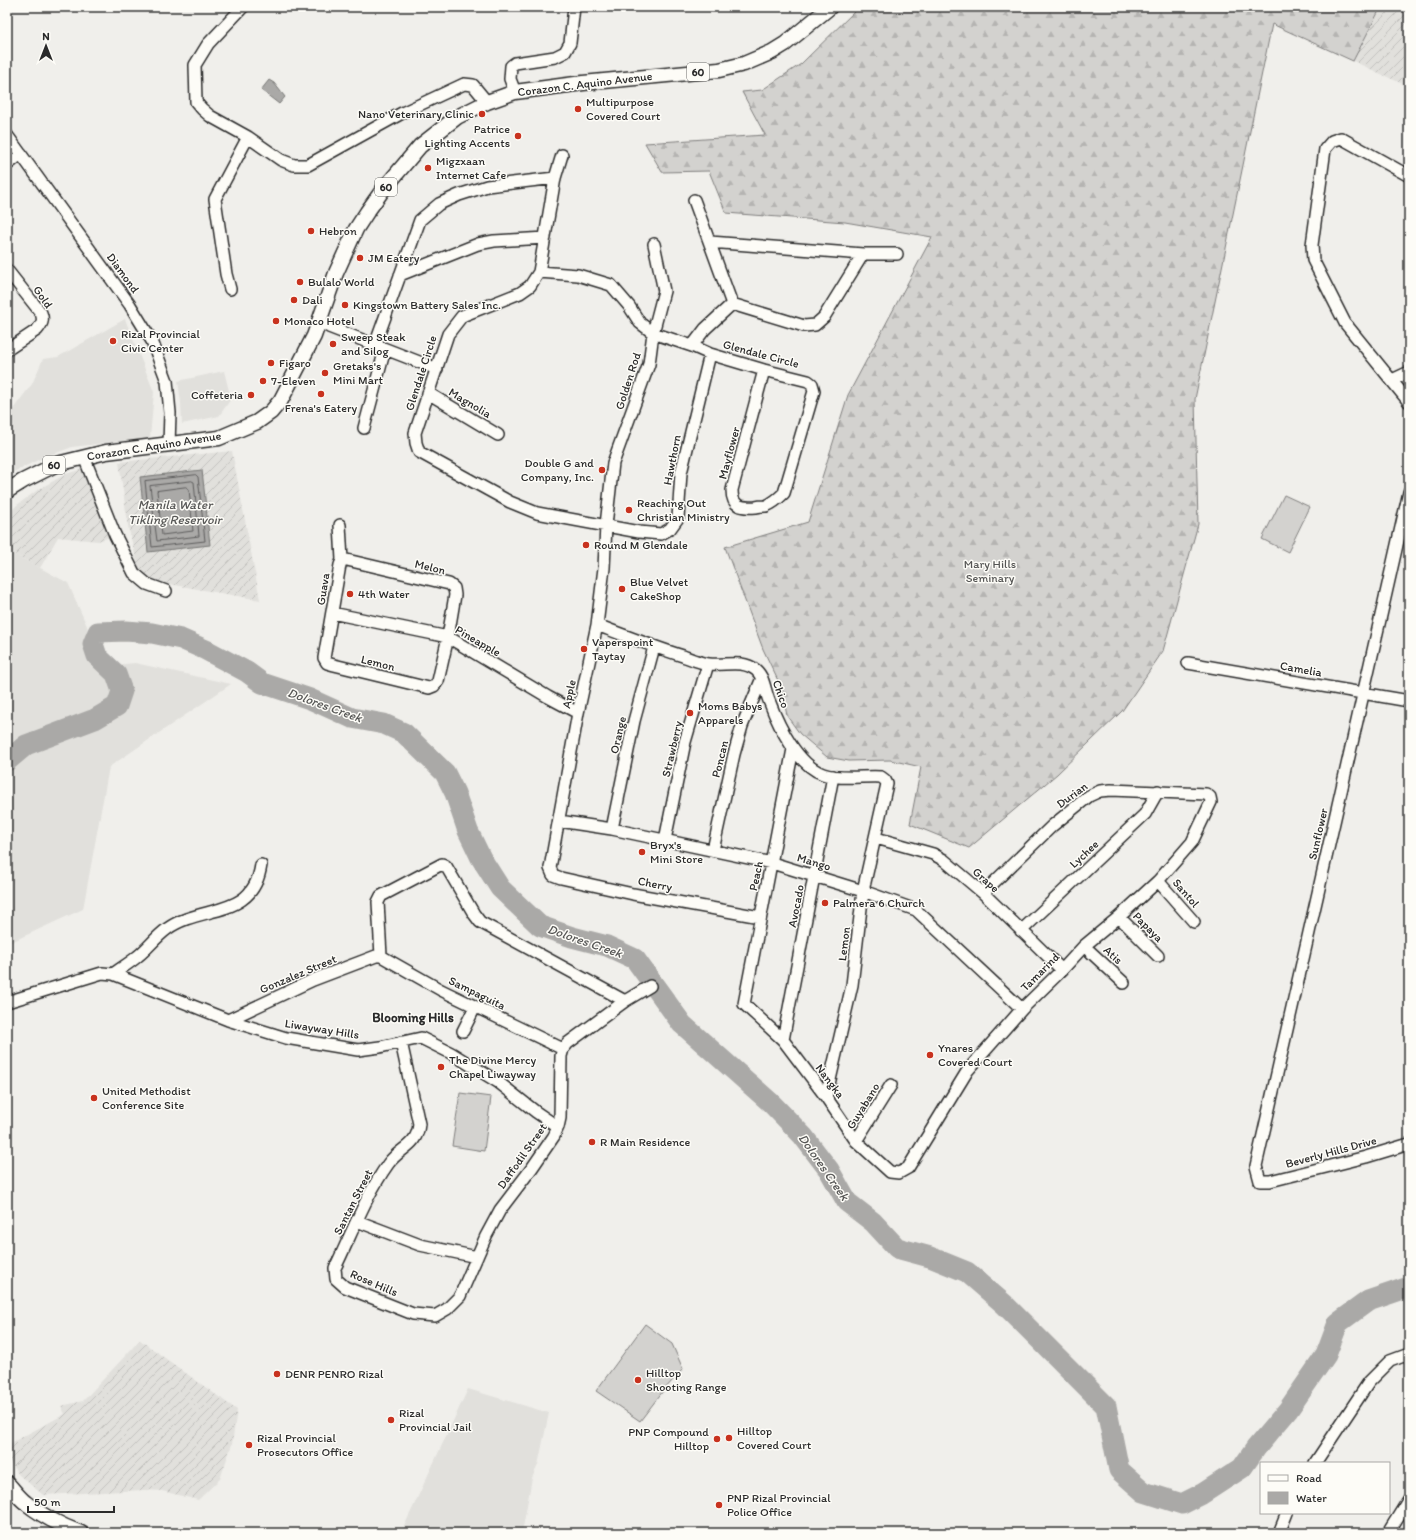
<svg xmlns="http://www.w3.org/2000/svg" width="1416" height="1540" viewBox="0 0 1416 1540" font-family="Itim,sans-serif">
<style>
.built{fill:#e1e0dc}
.industrial{fill:url(#industrial-furrows)}
.forest{fill:url(#forest-firs);stroke:#7f7e7d}
.garden{fill:#d3d2cf;stroke:#7f7e7d}
.water{fill:#aaa9a7;stroke:#777775}
.lines{fill:none;stroke-linecap:round;stroke-linejoin:round}
.shore{stroke:#5e5d5d;stroke-width:1}
.river{stroke:#aaa9a7;stroke-width:21}
.minor-casing{stroke:#2b2b2b;stroke-width:14}
.major-casing{stroke:#2b2b2b;stroke-width:17}
.minor{stroke:#fdfcf7;stroke-width:11}
.major{stroke:#fdfcf7;stroke-width:14}
.poi-dot{fill:#c8321e;stroke:#fdfcf7;stroke-width:1.5}
.labels{text-anchor:middle;dominant-baseline:central;stroke-width:3;stroke-linejoin:round;paint-order:stroke}
.shield{fill:#fdfcf7;stroke:#6a6a68;stroke-width:1}
.shield-label{font-size:11px;font-weight:bold;fill:#2b2b2b}
.street-label{font-size:12px;fill:#2b2b2b;stroke:#fdfcf7}
.poi-label{font-size:12px;fill:#2b2b2b;stroke:#fdfcf7;text-anchor:start}
.park-label{font-size:12px;fill:#555554;stroke:#fdfcf7}
.water-label{font-size:13px;font-style:italic;fill:#575756;stroke:#fdfcf7}
.neighbourhood-label{font-size:13px;font-weight:bold;fill:#2b2b2b;stroke:#fdfcf7}
</style>
<defs>
<pattern id="industrial-furrows" width="10" height="10" patternUnits="userSpaceOnUse"><rect width="10" height="10" fill="#e1e0dc"/><path d="M-1 1l2-2M0 10L10 0M9 11l2-2" fill="none" stroke="#c1c0bd"/></pattern>
<pattern id="forest-firs" width="22" height="20" patternUnits="userSpaceOnUse"><rect width="22" height="20" fill="#d3d2cf"/><path d="M5 1l3.5 6h-7zM16 11l3.5 6h-7z" fill="#b5b4b2"/></pattern>
</defs>
<rect width="100%" height="100%" fill="#f0efeb"/>
<filter id="ink" filterUnits="userSpaceOnUse"><feTurbulence type="fractalNoise" baseFrequency=".025" numOctaves="2"/><feDisplacementMap in="SourceGraphic" scale="8" xChannelSelector="R" yChannelSelector="G"/><feConvolveMatrix kernelMatrix="1 2 1 2 8 2 1 2 1" color-interpolation-filters="sRGB"/></filter>
<g filter="url(#ink)">
<path class="built" d="M 125,319 L 154,392 L 150,438 L 72,447 L 38,460 L 7,475 L 7,417 L 32,384 L 43,359 L 58,357 Z
M 224,371 L 231,399 L 219,416 L 182,424 L 181,403 L 178,381 Z
M 7,550 L 68,583 L 87,626 L 95,667 L 135,663 L 231,684 L 109,767 L 83,909 L 7,944 Z
M 468,1389 L 549,1413 L 538,1465 L 532,1478 L 522,1533 L 401,1533 Z"/>
<path class="industrial" d="M 1381,7 L 1409,7 L 1409,87 L 1353,61 Z
M 232,451 L 260,600 L 141,579 L 128,526 L 119,462 Z
M 86,468 L 113,536 L 98,541 L 58,537 L 40,568 L 7,550 L 7,515 L 17,505 L 39,489 L 66,474 Z
M 140,1340 L 237,1410 L 232,1444 L 220,1479 L 198,1500 L 162,1491 L 144,1490 L 43,1495 L 19,1475 L 7,1458 L 7,1445 L 65,1414 L 61,1406 L 83,1401 Z"/>
<path class="forest" d="M 859,7 L 1381,7 L 1353,61 L 1272,24 L 1195,399 L 1198,524 L 1163,651 L 1122,711 L 1057,774 L 969,848 L 910,824 L 921,767 L 890,760 L 849,761 L 827,757 L 800,734 L 787,716 L 782,689 L 763,649 L 725,547 L 808,522 L 848,395 L 932,237 L 845,222 L 726,213 L 709,171 L 662,172 L 645,143 L 765,135 L 742,92 L 762,90 L 801,64 Z"/>
<path class="garden" d="M 1284,495 L 1310,507 L 1288,552 L 1262,539 Z
M 460,1093 L 491,1097 L 484,1151 L 452,1146 Z
M 645,1324 L 672,1344 L 683,1369 L 663,1391 L 640,1421 L 596,1391 Z"/>
<path class="water" d="M 269,80 L 274,83 L 285,97 L 279,104 L 261,90 Z
M 202,470 L 210,545 L 148,552 L 140,477 Z"/>
<g class="lines">
<path class="shore" d="M 196,475 L 198,477 L 205,541 L 152,547 L 145,481 Z
M 192,481 L 194,482 L 199,536 L 157,541 L 150,486 Z
M 186,487 L 189,489 L 193,531 L 162,535 L 157,491 Z"/>
<path class="river" d="M 7,761 L 26,745 L 95,719 L 117,706 L 122,691 L 116,674 L 97,656 L 93,644 L 98,632 L 126,631 L 152,633 L 181,639 L 206,650 L 247,672 L 262,683 L 310,699 L 352,718 L 384,724 L 404,733 L 445,773 L 455,793 L 468,831 L 481,858 L 500,888 L 540,926 L 572,937 L 607,946 L 635,959 L 682,1024 L 771,1103 L 803,1136 L 829,1170 L 847,1202 L 873,1222 L 897,1248 L 930,1257 L 967,1272 L 1004,1304 L 1106,1406 L 1119,1470 L 1144,1492 L 1182,1504 L 1202,1494 L 1242,1468 L 1256,1448 L 1288,1410 L 1326,1355 L 1338,1323 L 1368,1301 L 1409,1287"/>
<defs>
<path id="minor" d="M 243,7 L 208,44 L 195,65 L 196,102 L 202,109 L 210,116 L 248,137 L 281,160 L 294,165 L 308,165 L 402,113 L 464,84 L 473,85 L 487,102
M 515,92 L 510,79 L 511,66 L 515,63 L 555,57 L 565,52 L 570,43 L 574,7
M 7,135 L 130,305 L 152,341 L 167,381 L 170,413 L 169,445
M 562,155 L 555,178 L 539,272 L 530,286 L 520,293 L 462,316 L 448,334 L 415,433 L 416,443 L 419,452 L 510,502 L 537,513 L 639,532 L 661,534 L 670,529 L 678,518 L 681,473 L 710,354
M 7,165 L 21,154
M 1409,176 L 1341,138 L 1332,141 L 1325,149 L 1312,245 L 1313,260 L 1345,323 L 1409,402
M 694,200 L 732,304
M 710,242 L 863,254 L 897,254
M 654,244 L 664,291 L 653,333 L 649,364 L 613,463 L 606,525 L 604,568 L 597,625 L 578,713 L 550,868 L 553,875 L 561,878 L 633,894 L 760,917
M 7,270 L 41,313 C 44,320 42,324 37,330 L 7,350
M 539,272 L 578,275 L 611,285 L 629,306 L 640,323 L 653,333 L 692,346 L 710,354 L 764,370 L 808,381 L 812,384 L 814,391 L 784,493 C 779,498 773,503 766,506 C 763,506 759,506 756,507 C 741,508 732,507 732,490 L 764,370
M 400,275 L 478,244 L 494,241 L 545,238
M 230,289 L 226,274 L 215,199 L 248,137
M 320,322 L 329,327 L 437,369
M 375,345 L 420,220 L 439,204 L 459,195 L 487,186 L 555,178
M 692,346 L 705,329 L 732,304 L 804,326 L 815,325 L 824,317 L 863,254
M 1392,380 L 1409,372
M 428,393 L 498,435
M 364,428 L 385,349
M 84,457 L 115,535 L 134,573 L 147,584 L 166,591
M 1409,492 L 1256,1166 L 1260,1181 L 1270,1181 L 1366,1157 L 1409,1144
M 340,525 L 342,560 L 340,565 L 324,658 L 327,663 L 334,665 L 429,688 L 434,686 L 438,681 L 448,637 L 455,595 L 454,588 L 449,584 L 347,560 L 342,560
M 332,613 L 448,637 L 548,697 L 578,713
M 597,625 C 626,636 654,647 683,656 C 691,659 700,663 709,664 C 724,666 742,659 756,670 C 765,678 765,693 770,703 C 779,727 798,765 823,774 C 839,780 863,776 881,777 L 885,780 L 887,784 L 863,891 L 852,985 L 826,1097
M 1188,663 L 1409,701
M 793,749 L 744,1004 L 783,1040 L 826,1097 L 856,1141 L 890,1172 L 899,1173 L 908,1168 L 968,1070 L 1022,1009 L 1062,970 L 1084,946 L 1119,917 L 1158,881 L 1192,842 L 1211,802 L 1210,797 L 1206,794 L 1111,790 L 1100,791 L 1089,796 L 1052,826 L 983,893
M 559,821 L 612,829 L 772,863 L 863,891 L 916,910 L 1022,1009
M 612,829 L 634,721 L 654,647
M 876,838 L 933,854 L 944,860 L 983,893 L 1062,970
M 665,840 L 685,742 L 708,664
M 713,850 L 734,754 L 742,726 L 762,678
M 1158,881 L 1194,922
M 1119,917 L 1158,956
M 1021,931 L 1145,814 L 1158,791
M 1084,946 L 1124,983
M 381,956 L 378,902 L 381,896 L 442,864 L 446,866 L 474,914 L 480,922 L 625,1001
M 113,974 C 121,968 130,963 138,956 C 148,948 156,937 167,929 C 201,904 253,920 261,865
M 7,1002 L 102,973 L 113,974 L 228,1020 L 286,1038 L 358,1050 L 380,1047 L 421,1038 L 451,1053 L 498,1082 L 536,1112 L 558,1127
M 228,1020 L 313,980 L 376,956 L 381,956 L 441,990 L 563,1049
M 463,1031 L 475,1007
M 783,1040 L 833,776
M 401,1042 L 419,1124 C 417,1147 400,1147 388,1164 C 366,1195 352,1233 335,1268 L 336,1279 L 345,1287 L 413,1314 L 435,1316 L 447,1309 L 460,1296 L 486,1236 L 500,1210 L 532,1168 L 554,1136 L 558,1127 L 560,1118 L 561,1056 L 563,1049 L 568,1043 L 625,1001 L 650,986
M 856,1141 L 891,1085
M 357,1221 L 420,1245 L 477,1257
M 1315,1463 L 1369,1382 L 1390,1361 L 1409,1354
M 1279,1533 L 1287,1513
M 1388,1533 L 1409,1499"/>
<path id="major" d="M 7,491 L 23,481 L 57,464 L 106,452 L 219,438 L 257,422 L 271,412 L 281,400 L 314,336 L 336,273 L 356,229 L 367,212 L 382,191 L 420,146 L 457,117 L 487,102 L 515,92 L 583,83 L 719,70 L 744,64 L 772,52 L 785,44 L 830,7
M 7,1483 C 13,1489 19,1498 26,1503 C 42,1516 62,1526 81,1533"/>
</defs>
<use href="#minor" class="minor-casing"/>
<use href="#major" class="major-casing"/>
<use href="#minor" class="minor"/>
<use href="#major" class="major"/>
</g>
</g>
<g class="poi-dot">
<circle cx="578" cy="109" r="4"/>
<circle cx="482" cy="114" r="4"/>
<circle cx="518" cy="136" r="4"/>
<circle cx="428" cy="168" r="4"/>
<circle cx="311" cy="231" r="4"/>
<circle cx="360" cy="258" r="4"/>
<circle cx="300" cy="282" r="4"/>
<circle cx="294" cy="300" r="4"/>
<circle cx="345" cy="305" r="4"/>
<circle cx="276" cy="321" r="4"/>
<circle cx="113" cy="341" r="4"/>
<circle cx="333" cy="344" r="4"/>
<circle cx="271" cy="363" r="4"/>
<circle cx="325" cy="373" r="4"/>
<circle cx="263" cy="381" r="4"/>
<circle cx="321" cy="394" r="4"/>
<circle cx="251" cy="395" r="4"/>
<circle cx="602" cy="470" r="4"/>
<circle cx="629" cy="510" r="4"/>
<circle cx="586" cy="545" r="4"/>
<circle cx="622" cy="589" r="4"/>
<circle cx="350" cy="594" r="4"/>
<circle cx="584" cy="649" r="4"/>
<circle cx="690" cy="713" r="4"/>
<circle cx="642" cy="852" r="4"/>
<circle cx="825" cy="903" r="4"/>
<circle cx="930" cy="1055" r="4"/>
<circle cx="441" cy="1067" r="4"/>
<circle cx="94" cy="1098" r="4"/>
<circle cx="592" cy="1142" r="4"/>
<circle cx="277" cy="1374" r="4"/>
<circle cx="638" cy="1380" r="4"/>
<circle cx="391" cy="1420" r="4"/>
<circle cx="729" cy="1438" r="4"/>
<circle cx="717" cy="1439" r="4"/>
<circle cx="249" cy="1445" r="4"/>
<circle cx="719" cy="1505" r="4"/>
</g>
<g class="labels">
<g class="shield">
<rect x="687" y="63" width="22" height="18" rx="3"/>
<rect x="375" y="178" width="22" height="18" rx="3"/>
<rect x="43" y="456" width="22" height="18" rx="3"/>
</g>
<g class="shield-label">
<text x="698" y="72">60</text>
<text x="386" y="187">60</text>
<text x="54" y="465">60</text>
</g>
<g class="street-label">
<text transform="translate(585 84) rotate(-7)">Corazon C. Aquino Avenue</text>
<text transform="translate(123 273) rotate(54)">Diamond</text>
<text transform="translate(43 297) rotate(55)">Gold</text>
<text transform="translate(761 354) rotate(15)">Glendale Circle</text>
<text transform="translate(421 373) rotate(-72)">Glendale Circle</text>
<text transform="translate(628 381) rotate(-72)">Golden Rod</text>
<text transform="translate(470 403) rotate(31)">Magnolia</text>
<text transform="translate(154 446) rotate(-9)">Corazon C. Aquino Avenue</text>
<text transform="translate(729 453) rotate(-75)">Mayflower</text>
<text transform="translate(672 460) rotate(-79)">Hawthorn</text>
<text transform="translate(430 567) rotate(14)">Melon</text>
<text transform="translate(323 589) rotate(-81)">Guava</text>
<text transform="translate(478 641) rotate(30)">Pineapple</text>
<text transform="translate(378 663) rotate(14)">Lemon</text>
<text transform="translate(1301 669) rotate(10)">Camelia</text>
<text transform="translate(569 694) rotate(-78)">Apple</text>
<text transform="translate(781 694) rotate(71)">Chico</text>
<text transform="translate(618 735) rotate(-77)">Orange</text>
<text transform="translate(672 749) rotate(-77)">Strawberry</text>
<text transform="translate(720 759) rotate(-76)">Poncan</text>
<text transform="translate(1072 795) rotate(-36)">Durian</text>
<text transform="translate(1318 834) rotate(-77)">Sunflower</text>
<text transform="translate(1084 854) rotate(-43)">Lychee</text>
<text transform="translate(814 862) rotate(17)">Mango</text>
<text transform="translate(756 876) rotate(-78)">Peach</text>
<text transform="translate(986 880) rotate(42)">Grape</text>
<text transform="translate(655 884) rotate(11)">Cherry</text>
<text transform="translate(1186 893) rotate(49)">Santol</text>
<text transform="translate(796 906) rotate(-79)">Avocado</text>
<text transform="translate(1148 927) rotate(45)">Papaya</text>
<text transform="translate(844 944) rotate(-83)">Lemon</text>
<text transform="translate(1113 955) rotate(43)">Atis</text>
<text transform="translate(1040 972) rotate(-45)">Tamarind</text>
<text transform="translate(298 974) rotate(-23)">Gonzalez Street</text>
<text transform="translate(477 993) rotate(26)">Sampaguita</text>
<text transform="translate(322 1029) rotate(9)">Liwayway Hills</text>
<text transform="translate(830 1081) rotate(53)">Nangka</text>
<text transform="translate(863 1106) rotate(-58)">Guyabano</text>
<text transform="translate(1331 1152) rotate(-15)">Beverly Hills Drive</text>
<text transform="translate(522 1156) rotate(-55)">Daffodil Street</text>
<text transform="translate(353 1202) rotate(-63)">Santan Street</text>
<text transform="translate(374 1283) rotate(23)">Rose Hills</text>
</g>
<g class="poi-label">
<text x="586" y="102">Multipurpose<tspan x="586" dy="14">Covered Court</tspan></text>
<text x="474" y="114" text-anchor="end">Nano Veterinary Clinic</text>
<text x="510" y="129" text-anchor="end">Patrice<tspan x="510" dy="14">Lighting Accents</tspan></text>
<text x="436" y="161">Migzxaan<tspan x="436" dy="14">Internet Cafe</tspan></text>
<text x="319" y="231">Hebron</text>
<text x="368" y="258">JM Eatery</text>
<text x="308" y="282">Bulalo World</text>
<text x="302" y="300">Dali</text>
<text x="353" y="305">Kingstown Battery Sales Inc.</text>
<text x="284" y="321">Monaco Hotel</text>
<text x="121" y="334">Rizal Provincial<tspan x="121" dy="14">Civic Center</tspan></text>
<text x="341" y="337">Sweep Steak<tspan x="341" dy="14">and Silog</tspan></text>
<text x="279" y="363">Figaro</text>
<text x="333" y="366">Gretaks's<tspan x="333" dy="14">Mini Mart</tspan></text>
<text x="271" y="381">7-Eleven</text>
<text x="243" y="395" text-anchor="end">Coffeteria</text>
<text x="321" y="408" text-anchor="middle">Frena's Eatery</text>
<text x="594" y="463" text-anchor="end">Double G and<tspan x="594" dy="14">Company, Inc.</tspan></text>
<text x="637" y="503">Reaching Out<tspan x="637" dy="14">Christian Ministry</tspan></text>
<text x="594" y="545">Round M Glendale</text>
<text x="630" y="582">Blue Velvet<tspan x="630" dy="14">CakeShop</tspan></text>
<text x="358" y="594">4th Water</text>
<text x="592" y="642">Vaperspoint<tspan x="592" dy="14">Taytay</tspan></text>
<text x="698" y="706">Moms Babys<tspan x="698" dy="14">Apparels</tspan></text>
<text x="650" y="845">Bryx's<tspan x="650" dy="14">Mini Store</tspan></text>
<text x="833" y="903">Palmera 6 Church</text>
<text x="938" y="1048">Ynares<tspan x="938" dy="14">Covered Court</tspan></text>
<text x="449" y="1060">The Divine Mercy<tspan x="449" dy="14">Chapel Liwayway</tspan></text>
<text x="102" y="1091">United Methodist<tspan x="102" dy="14">Conference Site</tspan></text>
<text x="600" y="1142">R Main Residence</text>
<text x="646" y="1373">Hilltop<tspan x="646" dy="14">Shooting Range</tspan></text>
<text x="285" y="1374">DENR PENRO Rizal</text>
<text x="399" y="1413">Rizal<tspan x="399" dy="14">Provincial Jail</tspan></text>
<text x="737" y="1431">Hilltop<tspan x="737" dy="14">Covered Court</tspan></text>
<text x="709" y="1432" text-anchor="end">PNP Compound<tspan x="709" dy="14">Hilltop</tspan></text>
<text x="257" y="1438">Rizal Provincial<tspan x="257" dy="14">Prosecutors Office</tspan></text>
<text x="727" y="1498">PNP Rizal Provincial<tspan x="727" dy="14">Police Office</tspan></text>
</g>
<g class="park-label">
<text x="990" y="564">Mary Hills<tspan x="990" dy="14">Seminary</tspan></text>
</g>
<g class="water-label">
<text x="175" y="504">Manila Water<tspan x="175" dy="15">Tikling Reservoir</tspan></text>
<text transform="translate(325 705) rotate(20)">Dolores Creek</text>
<text transform="translate(585 941) rotate(19)">Dolores Creek</text>
<text transform="translate(824 1167) rotate(55)">Dolores Creek</text>
</g>
<g class="neighbourhood-label">
<text x="413" y="1017">Blooming Hills</text>
</g>
</g>
<rect width="1416" height="1540" fill="none" stroke="#fdfcf7" stroke-width="24"/>
<rect x="12" y="12" width="1392" height="1516" fill="none" stroke="#2b2b2b" stroke-width="1.5" filter="url(#ink)"/>
<rect x="1260" y="1462" width="130" height="52" fill="#fdfcf7" stroke="#a9a8a5"/>
<rect x="1268" y="1475" width="20" height="6" fill="#fdfcf7" stroke="#a9a8a5"/>
<text x="1296" y="1482" font-size="12" fill="#2b2b2b">Road</text>
<rect x="1268" y="1492" width="20" height="12" fill="#aaa9a7" stroke="#a9a8a5"/>
<text x="1296" y="1502" font-size="12" fill="#2b2b2b">Water</text>
<g transform="translate(46 46)" stroke="#fdfcf7" stroke-width="3" paint-order="stroke">
<path d="M0-3L7 15L0 10L-7 15Z" fill="#2b2b2b"/>
<text y="-6" font-size="11" font-weight="bold" text-anchor="middle" fill="#2b2b2b">N</text>
</g>
<path d="M28 1506v6h86v-6" fill="none" stroke="#2b2b2b" stroke-width="2"/>
<text x="34" y="1506" font-size="12" fill="#2b2b2b" stroke="#fdfcf7" stroke-width="3" paint-order="stroke">50 m</text>
</svg>
